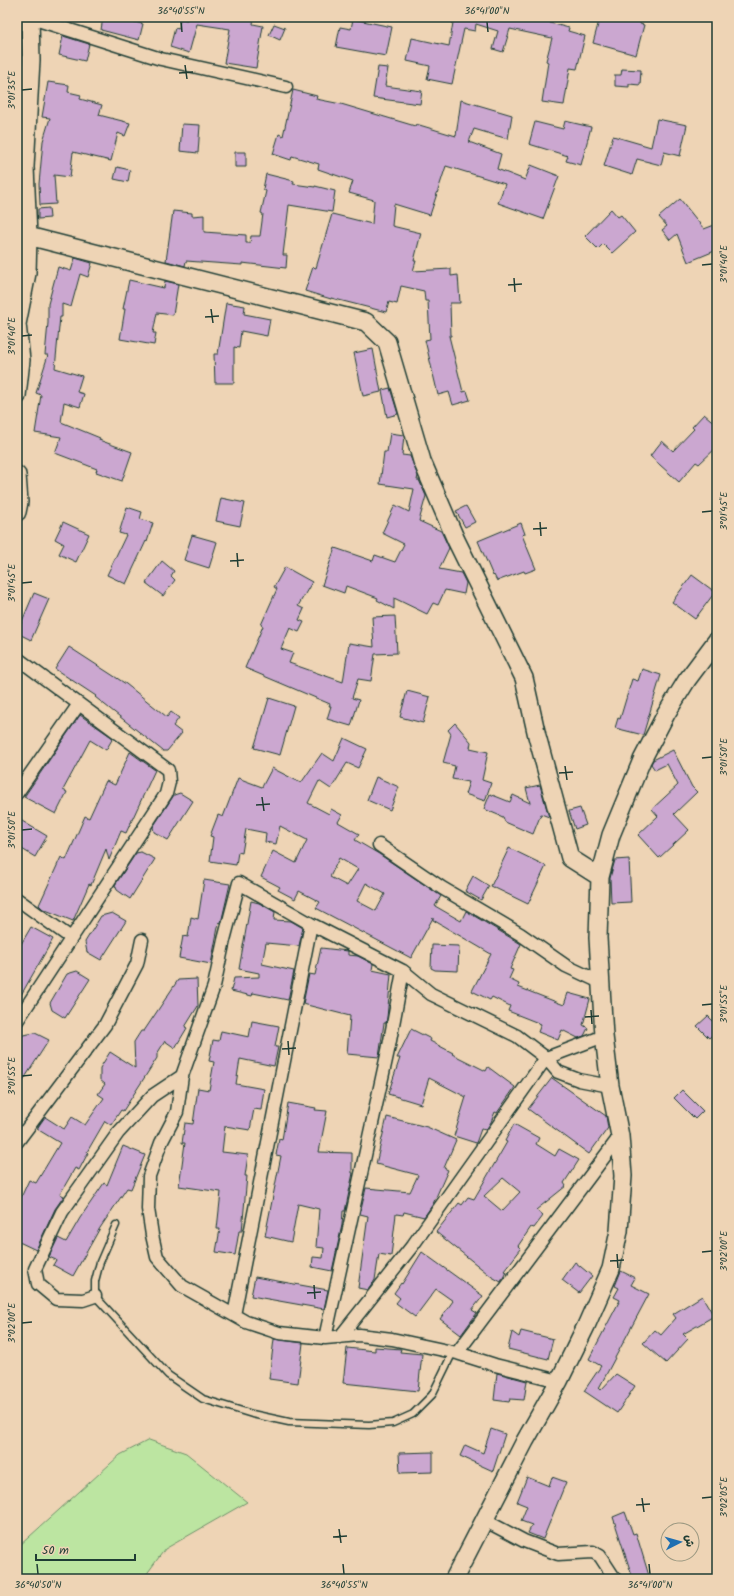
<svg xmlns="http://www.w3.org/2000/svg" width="734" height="1596" viewBox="0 0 734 1596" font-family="Kalam,'Playpen Sans Arabic',sans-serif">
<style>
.green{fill:#bce5a1;stroke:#6e916a}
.building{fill:#cba7d0;stroke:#1f3d34;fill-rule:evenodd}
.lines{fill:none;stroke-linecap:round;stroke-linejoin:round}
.lane-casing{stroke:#1f3d34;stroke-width:9}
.street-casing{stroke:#1f3d34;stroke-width:15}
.secondary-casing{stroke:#1f3d34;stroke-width:20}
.lane{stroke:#eed4b5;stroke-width:6}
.street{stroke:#eed4b5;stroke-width:12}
.secondary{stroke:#eed4b5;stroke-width:17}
.ticks{fill:none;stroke:#1f3d34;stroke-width:1.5}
.neatline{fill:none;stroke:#1f3d34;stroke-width:1.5}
.ticks-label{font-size:10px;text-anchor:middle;fill:#1f3d34}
</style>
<rect width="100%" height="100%" fill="#eed4b5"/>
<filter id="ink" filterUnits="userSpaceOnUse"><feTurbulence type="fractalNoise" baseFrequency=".025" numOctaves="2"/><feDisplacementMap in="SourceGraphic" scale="8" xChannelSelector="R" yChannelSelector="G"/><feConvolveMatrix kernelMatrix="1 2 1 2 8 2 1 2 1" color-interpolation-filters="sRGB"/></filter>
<g filter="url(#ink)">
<path class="green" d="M 149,1440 L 186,1453 L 247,1502 L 165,1549 L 143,1579 L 17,1579 L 17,1544 L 19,1546 L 120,1455 Z"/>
<path class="building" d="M 103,17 L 113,17 L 143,24 L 139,40 L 101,30 Z
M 188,17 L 254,17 L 253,24 L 263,26 L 256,68 L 224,63 L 230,29 L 197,24 L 189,53 L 170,47 L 175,28 L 179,29 L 180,19 L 187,20 Z
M 454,17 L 551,17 L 550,23 L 569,28 L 568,31 L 585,36 L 577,69 L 570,68 L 564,105 L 542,102 L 548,62 L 546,61 L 552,38 L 510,29 L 503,52 L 493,49 L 498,31 L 476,24 L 475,31 L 464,29 L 452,84 L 427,79 L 430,66 L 407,61 L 412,38 L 449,46 Z
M 600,17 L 642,17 L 640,24 L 644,25 L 636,55 L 593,43 Z
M 353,19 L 392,27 L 386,56 L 336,47 L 340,27 L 351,29 Z
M 274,24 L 285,28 L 280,40 L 269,35 Z
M 63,36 L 89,44 L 85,61 L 59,55 Z
M 378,67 L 388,68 L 385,86 L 422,91 L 420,104 L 373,98 Z
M 622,69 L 641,70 L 640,85 L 629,84 L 629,87 L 615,86 L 615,75 L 621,75 Z
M 48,82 L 69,85 L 68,92 L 81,95 L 80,99 L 102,105 L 99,115 L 130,123 L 125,136 L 118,133 L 111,161 L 73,152 L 70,177 L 54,175 L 56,204 L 40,205 L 39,184 L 43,141 L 50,118 L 42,117 Z
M 293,90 L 317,96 L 316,99 L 341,104 L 415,126 L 416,124 L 456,136 L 461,100 L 512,115 L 508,139 L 474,129 L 469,142 L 501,154 L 497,169 L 525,180 L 531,165 L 559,176 L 543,219 L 498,203 L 505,184 L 446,166 L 430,215 L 394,204 L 392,226 L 421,233 L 414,261 L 416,261 L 413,271 L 451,269 L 451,276 L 458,275 L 460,303 L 450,303 L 451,336 L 449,336 L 463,392 L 467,391 L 470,400 L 453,405 L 449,392 L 438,395 L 425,340 L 430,339 L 428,301 L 425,301 L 424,291 L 401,286 L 397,304 L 389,302 L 386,312 L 331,298 L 331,299 L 305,291 L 313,267 L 316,268 L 332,214 L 372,224 L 374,200 L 349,193 L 353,181 L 318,169 L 319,164 L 292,156 L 291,160 L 273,154 L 279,134 L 283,136 Z
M 657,119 L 687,125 L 680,156 L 664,152 L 661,165 L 637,159 L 632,175 L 604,166 L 613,136 L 651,147 Z
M 565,121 L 591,127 L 581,165 L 566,161 L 568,156 L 529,144 L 535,122 L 563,129 Z
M 182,124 L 200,125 L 198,153 L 180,151 Z
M 235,152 L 246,152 L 246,167 L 235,167 Z
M 117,167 L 130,170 L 128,182 L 114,179 Z
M 266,174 L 294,181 L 293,184 L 315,187 L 315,186 L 335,191 L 332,212 L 289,205 L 283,255 L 287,255 L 286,268 L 242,263 L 242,265 L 186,261 L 185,266 L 166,261 L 173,211 L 192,213 L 192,216 L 204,215 L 204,232 L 246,235 L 246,243 L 250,243 L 251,236 L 260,236 L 263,214 L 261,213 L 266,191 L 263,189 Z
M 680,199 L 704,229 L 717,224 L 717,250 L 688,262 L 677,234 L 670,240 L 662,230 L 667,226 L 659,217 Z
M 49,208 L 50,218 L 38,219 L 38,209 Z
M 611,209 L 618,217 L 621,215 L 635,232 L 612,253 L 603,244 L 598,249 L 585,236 Z
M 75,258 L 92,263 L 88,277 L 80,274 L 71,307 L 62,304 L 62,317 L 60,317 L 55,368 L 82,376 L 77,392 L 84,394 L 80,407 L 64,402 L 61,422 L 100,438 L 99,440 L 132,452 L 122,481 L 96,472 L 97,469 L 55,453 L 61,437 L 35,433 L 41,395 L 36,393 L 48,355 L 45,355 L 48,323 L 48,304 L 58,267 L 71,271 Z
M 129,280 L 164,288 L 165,281 L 178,284 L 173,315 L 157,313 L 153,333 L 156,333 L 154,345 L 120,339 L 125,309 L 123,309 Z
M 226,303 L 245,306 L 244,314 L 270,319 L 267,336 L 241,331 L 239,348 L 234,347 L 234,383 L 215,383 L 214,354 L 218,354 Z
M 373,349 L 381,392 L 363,396 L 354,353 Z
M 390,388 L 398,414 L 387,417 L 382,390 Z
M 704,414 L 717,425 L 717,447 L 699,464 L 696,462 L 679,482 L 650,456 L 662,441 L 673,451 L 694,429 L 692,427 Z
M 390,433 L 404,435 L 402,455 L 410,456 L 418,476 L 417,480 L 419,480 L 426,496 L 419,521 L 441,531 L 449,548 L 439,569 L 461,573 L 466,583 L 464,594 L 445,590 L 438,605 L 433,603 L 427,614 L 394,598 L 394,609 L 377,600 L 378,598 L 346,586 L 344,593 L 322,585 L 335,548 L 373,561 L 375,555 L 395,562 L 404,544 L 382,533 L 395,505 L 409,512 L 414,489 L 380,484 L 384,452 L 387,452 Z
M 221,498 L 245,503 L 240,526 L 216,521 Z
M 466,506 L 475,522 L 465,527 L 456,511 Z
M 127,507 L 142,512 L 140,519 L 153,523 L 147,542 L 146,541 L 126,584 L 107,575 L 126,535 L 119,533 Z
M 63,522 L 89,534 L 76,562 L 59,554 L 64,544 L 55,539 Z
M 521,523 L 525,534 L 522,535 L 536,569 L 525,573 L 524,571 L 497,581 L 494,575 L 493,576 L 478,541 Z
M 192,535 L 217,542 L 209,568 L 184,560 Z
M 162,561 L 174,571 L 171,576 L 175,580 L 163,596 L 146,583 Z
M 285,567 L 312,582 L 298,606 L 304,609 L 299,620 L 304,622 L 299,632 L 290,628 L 281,649 L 293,653 L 289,663 L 343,682 L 349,643 L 374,647 L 372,617 L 395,616 L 397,653 L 375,654 L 371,681 L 358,679 L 352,698 L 359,700 L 351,726 L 327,719 L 331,706 L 329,706 L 330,704 L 245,668 L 263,626 L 261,625 L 277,589 L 274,587 Z
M 692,575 L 715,592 L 695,619 L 672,602 Z
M 34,593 L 49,599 L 31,640 L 17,633 Z
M 69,647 L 126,684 L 167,717 L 171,712 L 179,718 L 173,726 L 182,733 L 167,751 L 163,751 L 95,697 L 96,696 L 55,669 Z
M 642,669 L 661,675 L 643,735 L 615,728 L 618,718 L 620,719 L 632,679 L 638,681 Z
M 407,691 L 430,697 L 423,723 L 400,717 Z
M 269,698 L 294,706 L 280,755 L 254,748 Z
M 80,715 L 113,738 L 106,750 L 90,740 L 63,790 L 67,792 L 56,814 L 24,797 Z
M 455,723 L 471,742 L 470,748 L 488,752 L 482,780 L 491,783 L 485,801 L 465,794 L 469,782 L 452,779 L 455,766 L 443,763 L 451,734 L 448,730 Z
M 344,738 L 367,749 L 358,768 L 347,763 L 331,789 L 319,781 L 308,803 L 329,814 L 331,809 L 342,815 L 338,822 L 359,834 L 355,840 L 379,854 L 441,896 L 435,906 L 461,921 L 466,911 L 521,944 L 510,969 L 513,970 L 509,979 L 519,984 L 518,987 L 564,1005 L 568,993 L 590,999 L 583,1025 L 588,1028 L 584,1036 L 578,1038 L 562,1030 L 558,1040 L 538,1032 L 541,1024 L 508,1011 L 510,1006 L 492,997 L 490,1000 L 472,991 L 491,954 L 433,920 L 433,918 L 411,958 L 316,908 L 320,902 L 299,891 L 295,899 L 278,890 L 280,887 L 261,877 L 273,851 L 296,863 L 307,840 L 280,826 L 276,844 L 265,842 L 266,833 L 246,829 L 242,853 L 238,852 L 236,865 L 210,861 L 213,837 L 210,836 L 218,815 L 223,817 L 238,778 L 262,787 L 272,768 L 301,783 L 322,753 L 334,761 ZM 339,858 L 358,869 L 347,886 L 330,877 ZM 366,883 L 385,894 L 376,911 L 357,901 Z
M 673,750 L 692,787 L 697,792 L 674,814 L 689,830 L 659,858 L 638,835 L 658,816 L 652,809 L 678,785 L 667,764 L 655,770 L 651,764 L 653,760 Z
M 130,752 L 155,770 L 126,833 L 121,831 L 109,860 L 106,849 L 91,885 L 89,884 L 73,921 L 43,909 L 39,905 L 61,857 L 66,860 L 85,816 L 89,818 L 106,781 L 115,785 Z
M 376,777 L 399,787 L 390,810 L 367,800 Z
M 540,785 L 549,817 L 541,814 L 533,834 L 505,822 L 503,817 L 484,809 L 490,794 L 510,802 L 513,795 L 530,803 L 526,788 Z
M 180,793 L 193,801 L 168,840 L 154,832 L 153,827 L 174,795 Z
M 580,808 L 586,825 L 575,829 L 569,811 Z
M 17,818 L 47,836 L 35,857 L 17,846 Z
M 509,848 L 546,866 L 528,904 L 491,886 Z
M 141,852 L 155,859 L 130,899 L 117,890 L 115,885 L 136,853 Z
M 629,859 L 631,902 L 611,903 L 610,878 L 615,860 Z
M 473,876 L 489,886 L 481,900 L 465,891 Z
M 204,880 L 230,884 L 221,923 L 219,922 L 211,964 L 179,958 L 183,936 L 188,937 L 191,917 L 198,919 Z
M 251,901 L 259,903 L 275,912 L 274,920 L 291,921 L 303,928 L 299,946 L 266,943 L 262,964 L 294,971 L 288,1000 L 253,993 L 252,996 L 231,991 L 234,978 L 259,977 L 259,973 L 239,969 Z
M 112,913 L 126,921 L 101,960 L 87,952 L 85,942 L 101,916 Z
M 31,927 L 53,939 L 17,1002 L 17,951 Z
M 432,945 L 459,946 L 458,971 L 435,970 L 431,968 Z
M 321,948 L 348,951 L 348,955 L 358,956 L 373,964 L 372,970 L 391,974 L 387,1018 L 386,1023 L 384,1023 L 379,1057 L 347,1054 L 350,1016 L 303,1004 L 309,974 L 315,975 Z
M 77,971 L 90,979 L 65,1018 L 52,1010 L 50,1003 L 67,974 Z
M 197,979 L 198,1006 L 185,1027 L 187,1028 L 175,1048 L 165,1041 L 157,1054 L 157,1058 L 123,1111 L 121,1110 L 111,1125 L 105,1121 L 87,1152 L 88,1153 L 79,1170 L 75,1168 L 60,1194 L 64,1196 L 55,1209 L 36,1250 L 17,1241 L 17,1206 L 29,1180 L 36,1183 L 60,1143 L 37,1129 L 40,1124 L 45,1117 L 64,1129 L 72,1117 L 85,1125 L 104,1098 L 98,1094 L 105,1084 L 100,1080 L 100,1068 L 110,1052 L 135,1068 L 134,1042 L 141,1031 L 144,1031 L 178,980 Z
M 708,1016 L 717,1025 L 717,1031 L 709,1038 L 697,1026 Z
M 252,1021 L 279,1026 L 275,1047 L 278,1047 L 274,1066 L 240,1059 L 236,1084 L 264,1089 L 261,1110 L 254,1109 L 250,1130 L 225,1126 L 222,1152 L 248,1155 L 245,1176 L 247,1176 L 242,1231 L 239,1231 L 235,1255 L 216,1252 L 220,1229 L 217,1229 L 221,1192 L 179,1186 L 185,1143 L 182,1143 L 185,1123 L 193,1124 L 198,1088 L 209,1090 L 214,1062 L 209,1061 L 213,1040 L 219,1041 L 221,1031 L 249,1037 Z
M 411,1029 L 431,1039 L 430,1041 L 453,1053 L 452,1054 L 486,1071 L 488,1067 L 515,1087 L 497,1113 L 495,1112 L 491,1122 L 486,1130 L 481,1129 L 476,1143 L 454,1136 L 466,1097 L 429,1078 L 421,1104 L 388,1094 L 400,1058 L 397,1058 Z
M 35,1033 L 49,1040 L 17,1090 L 17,1046 L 23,1035 Z
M 552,1078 L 606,1116 L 608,1128 L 589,1154 L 528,1109 Z
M 682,1090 L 703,1111 L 695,1119 L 674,1098 Z
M 288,1103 L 316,1108 L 315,1110 L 327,1111 L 319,1152 L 352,1153 L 352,1173 L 353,1173 L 345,1211 L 343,1211 L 342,1225 L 332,1271 L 312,1267 L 313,1257 L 323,1258 L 324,1248 L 316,1247 L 319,1209 L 298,1204 L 291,1242 L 265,1236 L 281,1156 L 276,1155 L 279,1139 L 282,1140 Z
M 387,1117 L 427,1127 L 456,1140 L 444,1168 L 448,1170 L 433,1204 L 424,1217 L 404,1212 L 403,1215 L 396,1214 L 391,1256 L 379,1254 L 375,1280 L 368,1290 L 358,1288 L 368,1216 L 360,1214 L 366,1188 L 410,1192 L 418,1175 L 376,1164 Z
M 514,1124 L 539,1138 L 536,1144 L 555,1156 L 559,1149 L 579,1160 L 564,1183 L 566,1186 L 536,1210 L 543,1216 L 534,1228 L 531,1227 L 518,1246 L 521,1249 L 504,1271 L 506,1272 L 501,1282 L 492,1277 L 436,1232 L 459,1203 L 462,1205 L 468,1197 L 474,1199 L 507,1142 L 505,1141 ZM 503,1178 L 520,1192 L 502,1211 L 484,1196 Z
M 123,1146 L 145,1155 L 131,1189 L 127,1188 L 100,1228 L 73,1276 L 53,1265 L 56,1260 L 49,1257 L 58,1238 L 66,1242 L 80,1218 L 104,1183 L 107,1185 Z
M 422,1252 L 483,1296 L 472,1310 L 477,1313 L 461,1335 L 440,1319 L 453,1301 L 436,1289 L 415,1317 L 396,1303 L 400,1298 L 394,1293 L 401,1283 L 402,1284 Z
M 575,1262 L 592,1276 L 579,1293 L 562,1280 Z
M 621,1271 L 635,1278 L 631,1285 L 649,1294 L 599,1388 L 601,1390 L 616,1374 L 635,1386 L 617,1413 L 584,1391 L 601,1366 L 589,1359 L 620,1300 L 614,1297 L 619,1288 L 615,1286 Z
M 255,1277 L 328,1290 L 324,1309 L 251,1296 Z
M 702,1296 L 714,1316 L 683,1334 L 688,1339 L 666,1363 L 643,1343 L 655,1330 L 661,1335 L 676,1318 L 673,1314 Z
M 521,1331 L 553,1339 L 548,1359 L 508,1349 L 512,1332 L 519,1337 Z
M 274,1339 L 303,1343 L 298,1383 L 269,1379 Z
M 375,1347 L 401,1349 L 400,1352 L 422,1354 L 418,1391 L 343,1383 L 347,1348 L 375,1351 Z
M 497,1373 L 527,1381 L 524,1400 L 510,1399 L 509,1402 L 494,1400 Z
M 491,1429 L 505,1434 L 493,1471 L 460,1456 L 465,1445 L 483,1453 Z
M 433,1452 L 433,1472 L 400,1473 L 399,1453 Z
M 527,1477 L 549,1486 L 552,1477 L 566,1482 L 543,1539 L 528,1533 L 532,1525 L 521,1521 L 527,1506 L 517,1502 Z
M 625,1512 L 633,1534 L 636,1533 L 650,1579 L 633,1579 L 613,1517 Z"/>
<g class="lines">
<defs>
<path id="lane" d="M 116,1225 L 100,1262 L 95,1281 L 95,1296 L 168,1375 L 203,1399 L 252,1414 L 289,1422 L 369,1425 L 393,1423 L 413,1414 L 432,1395 L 453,1352"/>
<path id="street" d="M 17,17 L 18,17
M 35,17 L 41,21 L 161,59 L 286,87
M 17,658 L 168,770 L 169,782 L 166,794 L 17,1021
M 17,793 L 79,704
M 379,845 L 442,888 L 520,934 L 566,966 L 600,982
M 17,899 L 71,938
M 17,1142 L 105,1025 L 137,964 L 142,940
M 95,1296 L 83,1300 L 56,1299 L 38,1284 L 35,1269 L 62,1212 L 118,1133 L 152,1096 L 182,1076
M 234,1315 L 311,924
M 340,1337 L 413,1245 L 546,1058 L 604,1036
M 325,1338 L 389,1046 L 403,971
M 457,1353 L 620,1136
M 559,1381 L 495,1365 L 457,1353 L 392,1339 L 359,1335 L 325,1338 L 279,1333 L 246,1322 L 182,1286 L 157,1257 L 152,1235 L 148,1209 L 149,1176 L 161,1143 L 177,1112 L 182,1076 L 214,986 L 224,940 L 239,883 L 311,924 L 403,971 L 431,994 L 517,1036 L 546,1058 L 558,1072 L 579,1080 L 610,1086
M 484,1520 L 524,1541 L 558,1554 L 593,1552 L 600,1556 L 615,1579"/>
<path id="secondary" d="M 28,236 L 366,322 L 387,342 L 422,461 L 456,540 L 524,678 L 537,736 L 570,858 L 600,877
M 17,396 L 21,360 L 17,324 L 27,273 L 28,236 L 25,167 L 31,60 L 30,17
M 17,475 L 19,502 L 17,512
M 454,1579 L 525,1441 L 559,1381 L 586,1326 L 611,1269 L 619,1231 L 623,1176 L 620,1136 L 610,1086 L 604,1036 L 598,938 L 600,877 L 611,835 L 642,760 L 666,714 L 687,680 L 717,640"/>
</defs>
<use href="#lane" class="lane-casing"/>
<use href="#street" class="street-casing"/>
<use href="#secondary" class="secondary-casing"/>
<use href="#lane" class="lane"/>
<use href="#street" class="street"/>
<use href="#secondary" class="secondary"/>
</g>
</g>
<path class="ticks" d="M 181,22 L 182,32M 487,22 L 488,32M 185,65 L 187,79M 179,73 L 193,72M 22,90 L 32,89M 702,265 L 712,264M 514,278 L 515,292M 508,285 L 522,284M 211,309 L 213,323M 205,317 L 219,316M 22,336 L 32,335M 702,512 L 712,511M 540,522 L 541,536M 533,529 L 547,528M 237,553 L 238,567M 230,561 L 244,560M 22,583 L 32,582M 702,758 L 712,757M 565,766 L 567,780M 559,773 L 573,772M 262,797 L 264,811M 256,805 L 270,804M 22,830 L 32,829M 702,1005 L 712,1004M 591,1010 L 592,1024M 585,1017 L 599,1016M 288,1041 L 289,1055M 282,1049 L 296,1048M 22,1076 L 32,1075M 702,1252 L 712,1251M 617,1254 L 618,1268M 610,1261 L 624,1260M 314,1285 L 315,1299M 307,1293 L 321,1292M 22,1323 L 32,1322M 642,1498 L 644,1512M 702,1498 L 712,1497M 636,1505 L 650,1504M 339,1529 L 341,1543M 333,1537 L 347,1536M 37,1564 L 38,1574M 343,1564 L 344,1574M 649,1564 L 650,1574"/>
<rect width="734" height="1596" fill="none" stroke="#eed4b5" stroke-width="44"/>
<g transform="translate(680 1542) rotate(84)"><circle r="19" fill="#eed4b5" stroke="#9b9881"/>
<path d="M0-3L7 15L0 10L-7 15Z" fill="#1f6fb2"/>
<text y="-6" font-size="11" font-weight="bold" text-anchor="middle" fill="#1f3d34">ش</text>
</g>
<path d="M36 1554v6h99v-6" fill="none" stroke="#1f3d34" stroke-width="2"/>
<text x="42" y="1554" font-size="12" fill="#1f3d34" stroke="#eed4b5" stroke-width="3" paint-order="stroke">50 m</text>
<rect x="22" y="22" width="690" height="1552" class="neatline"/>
<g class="ticks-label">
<text x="181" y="14">36°40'55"N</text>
<text x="487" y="14">36°41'00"N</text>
<text transform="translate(11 90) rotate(-90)" y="4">3°01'35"E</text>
<text transform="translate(723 264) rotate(-90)" y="4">3°01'40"E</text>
<text transform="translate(11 336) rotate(-90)" y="4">3°01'40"E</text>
<text transform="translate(723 511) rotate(-90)" y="4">3°01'45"E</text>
<text transform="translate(11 583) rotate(-90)" y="4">3°01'45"E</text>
<text transform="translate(723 757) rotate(-90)" y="4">3°01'50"E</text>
<text transform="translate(11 830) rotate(-90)" y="4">3°01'50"E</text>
<text transform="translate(723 1004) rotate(-90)" y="4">3°01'55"E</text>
<text transform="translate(11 1076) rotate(-90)" y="4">3°01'55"E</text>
<text transform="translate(723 1251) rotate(-90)" y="4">3°02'00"E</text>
<text transform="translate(11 1323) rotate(-90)" y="4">3°02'00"E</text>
<text transform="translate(723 1497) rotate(-90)" y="4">3°02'05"E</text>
<text x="38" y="1588">36°40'50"N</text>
<text x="344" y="1588">36°40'55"N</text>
<text x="650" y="1588">36°41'00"N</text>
</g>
</svg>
